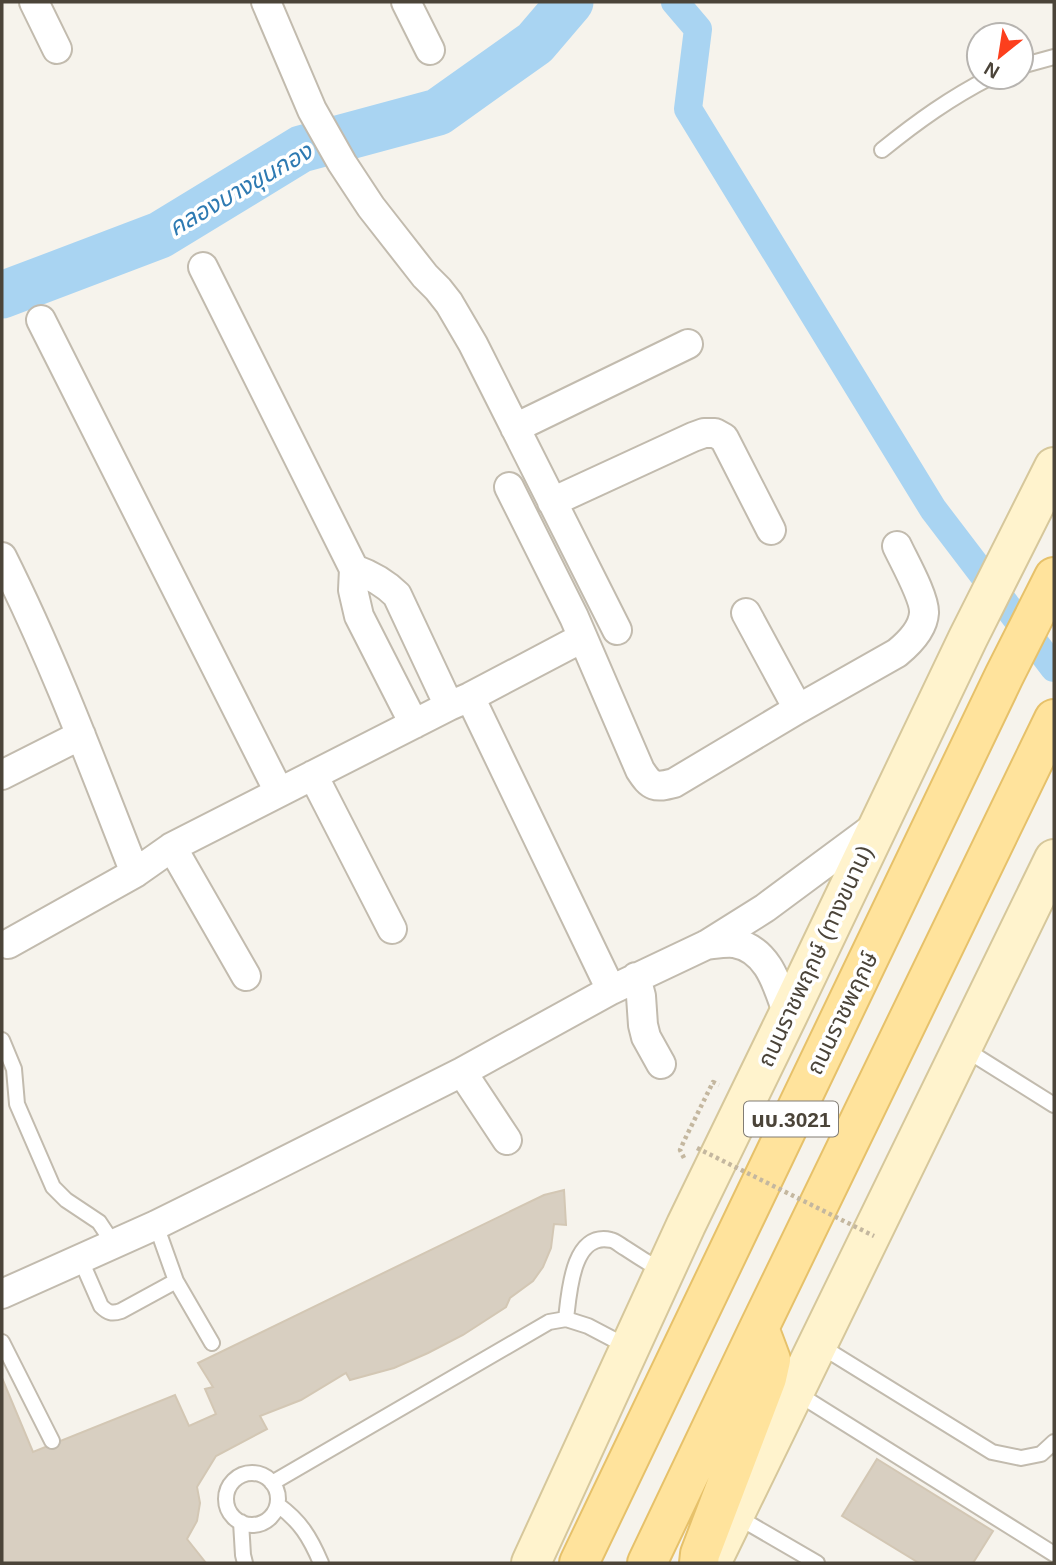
<svg xmlns="http://www.w3.org/2000/svg" width="1056" height="1565" viewBox="0 0 1056 1565" font-family="Arial,'Noto Sans Thai',sans-serif">
<style>
.lines{fill:none;stroke-linecap:round;stroke-linejoin:round}
.canal{stroke:#a9d4f2;stroke-width:28}
.river{stroke:#a9d4f2;stroke-width:47}
.building{fill:#d8cfc1;stroke:#d3c7b4;stroke-width:2}
.lane-casing{stroke:#c2bbae;stroke-width:18}
.street-casing{stroke:#c2bbae;stroke-width:32}
.secondary-casing{stroke:#d6c79b;stroke-width:42}
.primary-casing{stroke:#e6c16a;stroke-width:42}
.path{stroke:#c4b79f;stroke-width:4.5;stroke-dasharray:3.5 3.5;stroke-linecap:butt}
.lane{stroke:#fff;stroke-width:14}
.street{stroke:#fff;stroke-width:28}
.secondary{stroke:#fff3cd;stroke-width:38}
.primary{stroke:#ffe39c;stroke-width:38}
.path-bridge{stroke:#c4b79f;stroke-width:4.5;stroke-dasharray:3.5 3.5;stroke-linecap:butt}
.labels{text-anchor:middle;dominant-baseline:central;stroke-width:7;stroke-linejoin:round;paint-order:stroke}
.shield{fill:#fff;stroke:#817c74;stroke-width:2}
.shield-label{font-size:21px;font-weight:bold;fill:#4b4439}
.street-label{font-size:23px;fill:#4b4439;stroke:#fff}
.water-label{font-size:24px;font-style:italic;fill:#2e7ab2;stroke:#fff}
</style>
<rect width="100%" height="100%" fill="#f6f3ec"/>
<g class="lines">
<path class="canal" d="M 675,2 L 698,29 L 688,109 L 933,509 L 1054,668"/>
<path class="river" d="M 2,295 L 160,235 L 301,149 L 438,112 L 535,43 L 570,2"/>
</g>
<path class="building" d="M 564,1190 L 566,1225 L 554,1224 L 551,1248 L 543,1267 L 533,1281 L 510,1298 L 506,1307 L 463,1335 L 428,1353 L 394,1368 L 350,1380 L 346,1373 L 301,1400 L 260,1416 L 267,1429 L 216,1456 L 197,1487 L 200,1503 L 197,1521 L 187,1539 L 206,1563 L 2,1563 L 2,1378 L 33,1452 L 175,1395 L 189,1426 L 216,1414 L 205,1389 L 213,1387 L 198,1363 L 544,1195 Z
M 877,1459 L 993,1531 L 973,1563 L 919,1563 L 842,1516 Z"/>
<g class="lines">
<defs>
<path id="lane" d="M 1021,66 L 1054,57
M 882,150 C 918,121 950,98 991,77
M 2,1040 L 14,1069 L 17,1104 L 53,1187 L 66,1200 L 99,1222 L 113,1243
M 963,1048 L 1054,1105
M 156,1225 L 176,1281 L 212,1343
M 80,1258 L 101,1306 C 108,1313 112,1314 121,1311 L 176,1281
M 566,1319 C 569,1294 572,1231 611,1240 C 616,1241 621,1246 625,1248 C 637,1256 650,1264 662,1271
M 2,1342 L 52,1441
M 819,1345 L 992,1452 L 1021,1458 L 1041,1454 L 1054,1442
M 795,1392 L 1054,1554
M226 1499a26 26 0 1 1 52 0a26 26 0 1 1-52 0Z
M 272,1483 L 549,1322 L 566,1319 L 588,1326 L 628,1347
M 278,1505 C 300,1521 310,1537 321,1563
M 736,1516 L 817,1563
M 241,1522 L 243,1555 L 245,1563"/>
<path id="street" d="M 34,2 L 57,49
M 266,2 L 312,110 L 342,163 L 371,207 L 425,276 L 438,289 L 449,303 L 473,344 L 617,630
M 406,2 L 430,50
M 203,267 L 354,569 L 353,590 L 359,616 L 414,724
M 41,320 L 279,792
M 515,428 L 688,344
M 509,487 L 574,617 L 640,770 C 651,787 655,788 674,783 L 798,709 L 897,653 C 908,644 923,630 924,613 C 925,598 904,561 897,546
M 552,502 L 693,437 L 704,433 L 715,433 L 724,438 L 771,530
M 2,557 C 53,659 93,766 135,873
M 354,569 C 371,575 384,582 397,595 L 449,706
M 746,613 L 798,709
M 470,697 L 611,990
M 2,775 L 81,735
M 313,775 L 392,929
M 172,847 L 246,976
M 8,944 L 135,873 L 172,847 L 449,706 L 470,697 L 582,638
M 706,945 C 715,944 726,942 734,943 C 769,949 778,987 788,1015
M 636,977 L 641,996 L 643,1025 L 646,1037 L 661,1064
M 462,1072 L 507,1140
M 2,1294 L 156,1225 L 247,1180 L 462,1072 L 611,990 L 706,945 L 765,908 L 877,825"/>
<path id="secondary" d="M 715,1555 L 1054,859
M 531,1563 L 686,1225 L 788,1015 L 968,638 L 1054,467"/>
<path id="primary" d="M 579,1563 L 1004,676 L 1054,577
M 647,1563 L 759,1328 L 1054,719
M 699,1563 L 700,1554 L 767,1378 L 771,1360 L 759,1328"/>
</defs>
<use href="#lane" class="lane-casing"/>
<use href="#street" class="street-casing"/>
<use href="#secondary" class="secondary-casing"/>
<use href="#primary" class="primary-casing"/>
<path class="path" d="M 684,1158 L 680,1150 L 684,1141 L 713,1082 L 719,1085"/>
<use href="#lane" class="lane"/>
<use href="#street" class="street"/>
<use href="#secondary" class="secondary"/>
<use href="#primary" class="primary"/>
<path class="path-bridge" d="M 697,1148 L 874,1236"/>
</g>
<g class="labels">
<rect class="shield" x="744" y="1101.5" width="94" height="35" rx="5"/>
<g class="shield-label">
<text x="791" y="1119">นบ.3021</text>
</g>
<g class="street-label">
<text transform="translate(815 956) rotate(-65)">ถนนราชพฤกษ์ (ทางขนาน)</text>
<text transform="translate(842 1013) rotate(-64)">ถนนราชพฤกษ์</text>
</g>
<g class="water-label">
<text transform="translate(240 189) rotate(-30)">คลองบางขุนกอง</text>
</g>
</g>
<rect width="1056" height="1565" fill="none" stroke="#4b4439" stroke-width="7"/>
<g transform="translate(1000 56) rotate(210)"><circle r="33" fill="#ffffff" stroke="#b7b4b0" stroke-width="2"/>
<path d="M0-5L12 26L0 18L-12 26Z" fill="#fc3f1d"/>
<text y="-10" font-size="19" font-weight="bold" text-anchor="middle" fill="#4b4439">N</text>
</g>
</svg>
